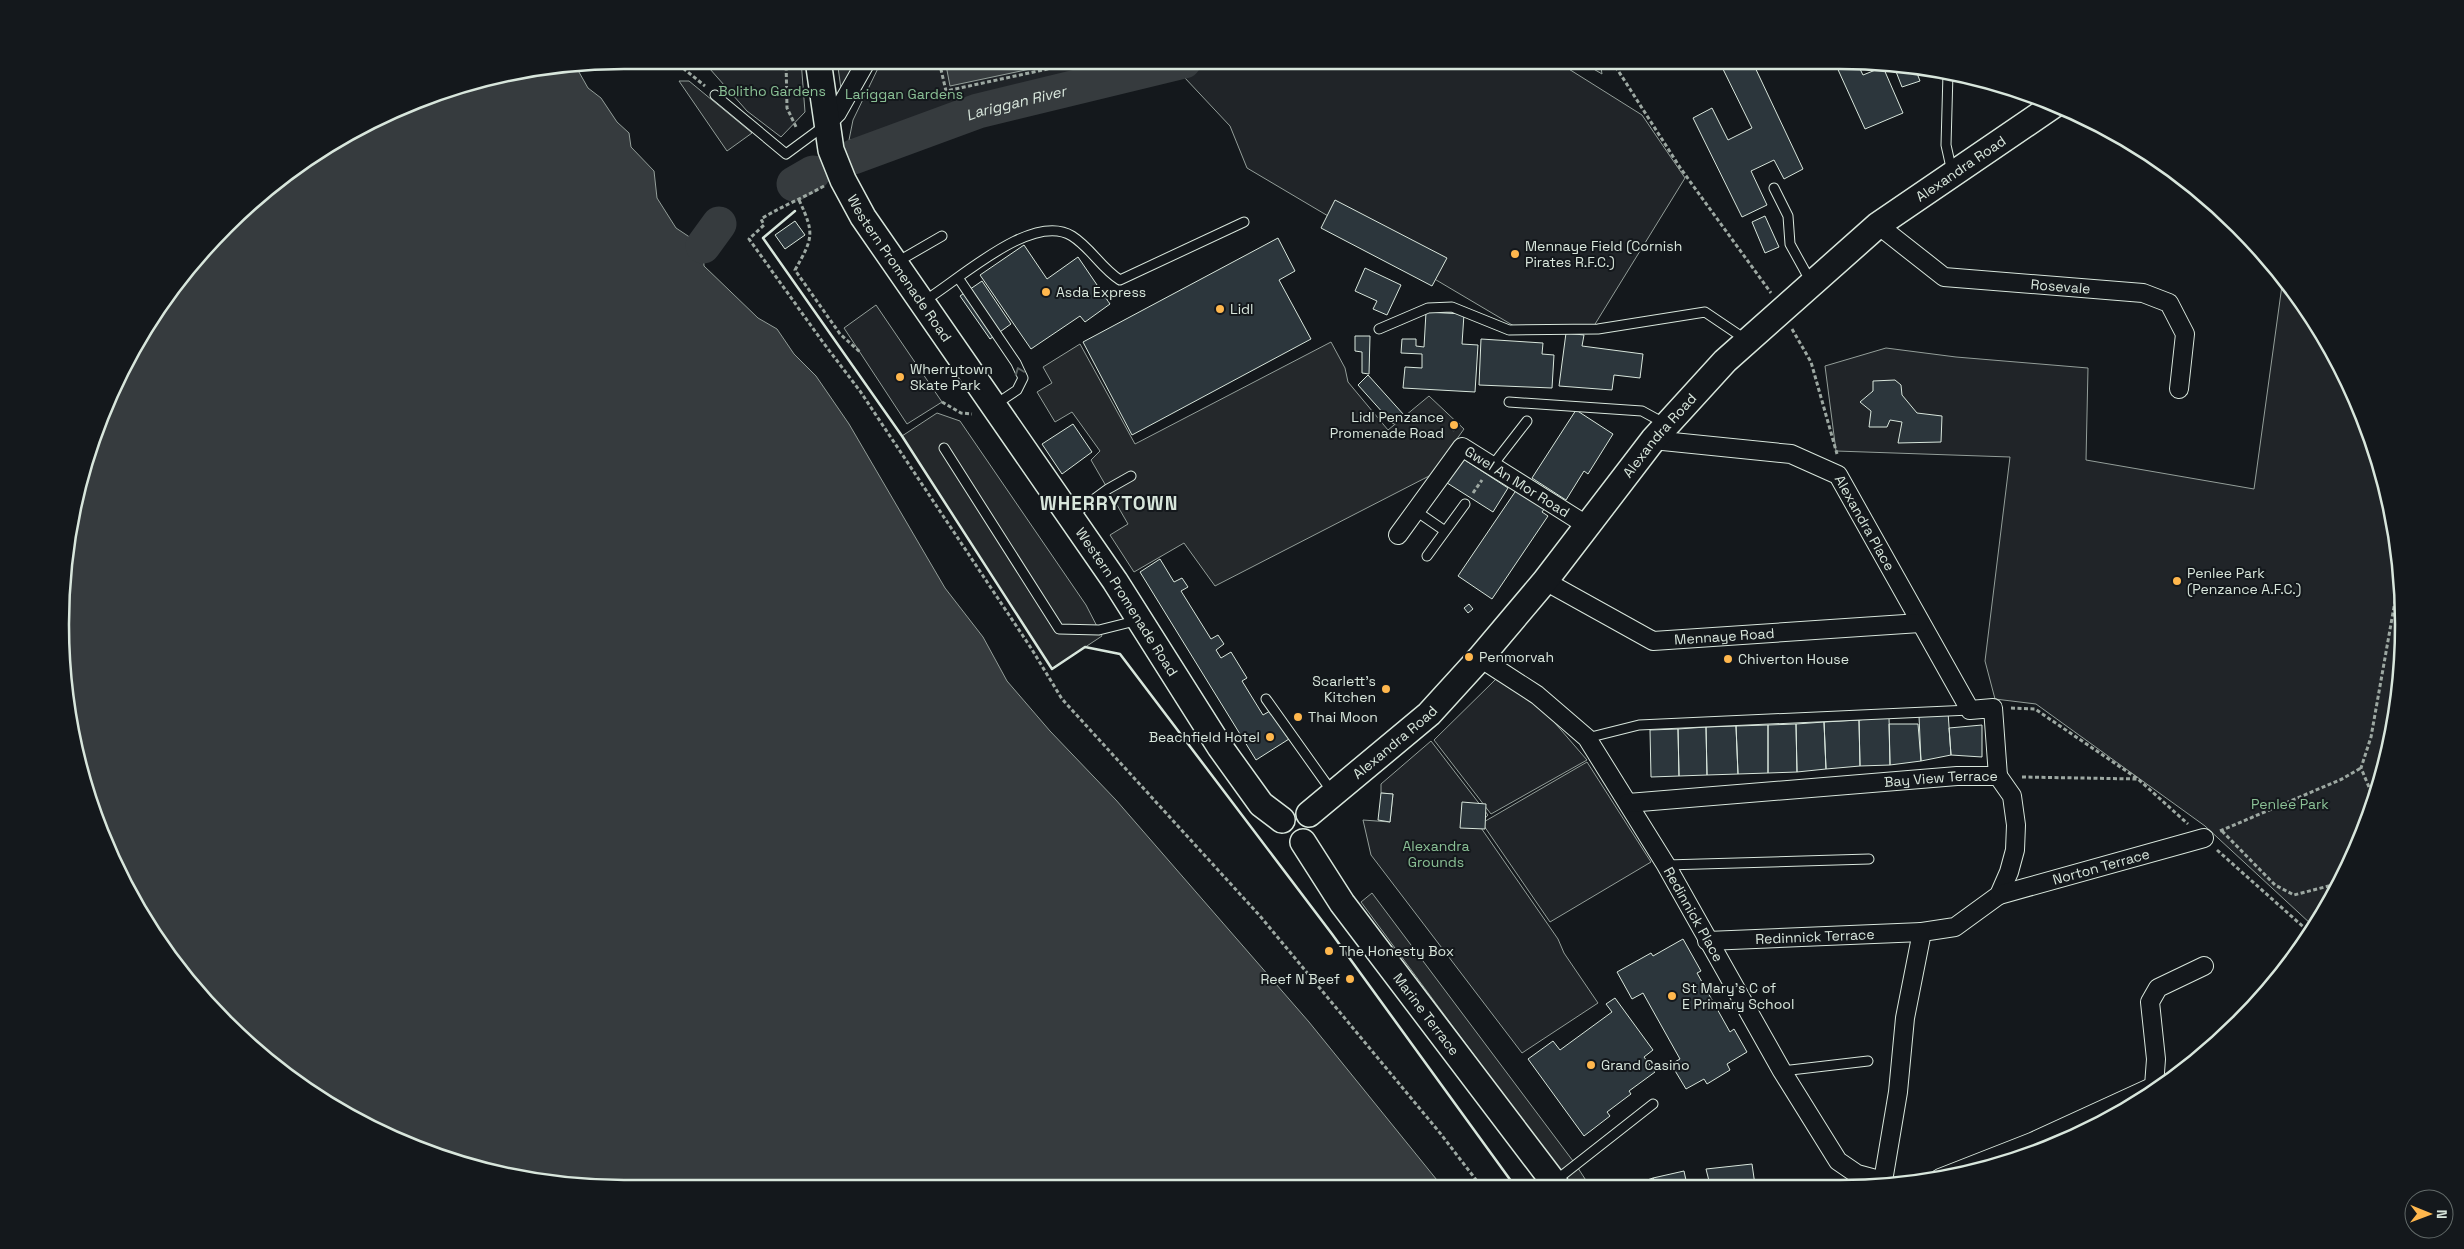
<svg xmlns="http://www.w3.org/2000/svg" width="2464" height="1249" viewBox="0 0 2464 1249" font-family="'Space Grotesk',sans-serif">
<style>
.green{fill:#202428;stroke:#939e99}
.parking{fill:#24282b;stroke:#939e99}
.water{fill:#363b3e;stroke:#939e99}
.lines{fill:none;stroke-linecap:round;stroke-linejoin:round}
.river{stroke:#363b3e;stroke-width:35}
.building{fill:#2c363c;stroke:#d8e6dc}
.lane-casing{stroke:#d8e6dc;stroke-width:11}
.street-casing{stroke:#d8e6dc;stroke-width:20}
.secondary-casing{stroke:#d8e6dc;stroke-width:28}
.path{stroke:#9da8a2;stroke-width:3;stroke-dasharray:4 2.5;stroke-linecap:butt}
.lane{stroke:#14181c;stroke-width:9}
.street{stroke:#14181c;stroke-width:18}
.secondary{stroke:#14181c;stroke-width:25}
.wall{stroke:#d8e6dc;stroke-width:2.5}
.oneway{stroke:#59605f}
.poi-dot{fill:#ffb74d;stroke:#14181c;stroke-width:2}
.labels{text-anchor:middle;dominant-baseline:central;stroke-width:4;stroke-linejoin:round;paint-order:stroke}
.park-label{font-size:14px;fill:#8ac095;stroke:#14181c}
.street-label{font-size:14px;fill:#d8e6dc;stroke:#14181c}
.poi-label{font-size:14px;fill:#d8e6dc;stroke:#14181c;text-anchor:start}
.water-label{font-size:15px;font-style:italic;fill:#d8e6dc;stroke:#14181c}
.district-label{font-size:19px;font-weight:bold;letter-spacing:1px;fill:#d8e6dc;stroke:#14181c}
.rim{fill:none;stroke:#d8e6dc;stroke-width:2.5}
</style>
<rect width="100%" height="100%" fill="#14181c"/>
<path class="green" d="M 702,60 L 801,60 L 805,112 L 781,137 L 747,111 Z
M 882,60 L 1556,61 L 1642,115 L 1685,178 L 1592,329 L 1519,329 L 1247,168 L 1230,126 L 1169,61 L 977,107 L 882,138 L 849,140 L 853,120 Z
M 1580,61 L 1600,61 L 1602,74 Z
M 2283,278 L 2328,342 L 2374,443 L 2399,551 L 2403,661 L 2385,770 L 2346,874 L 2312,925 L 2205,826 L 2036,704 L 1995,699 L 1985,661 L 2010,457 L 1836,451 L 1825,366 L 1886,348 L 1956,357 L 2088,368 L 2086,460 L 2254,489 Z
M 876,305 L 942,402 L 907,424 L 844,328 Z
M 1496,679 L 1535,700 L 1587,760 L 1491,814 L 1434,740 Z
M 1431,741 L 1488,815 L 1479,825 L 1558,939 L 1564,953 L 1598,1003 L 1522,1053 L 1371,855 L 1363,820 L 1390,822 L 1393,794 L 1381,793 L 1381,784 Z
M 1587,762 L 1651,862 L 1550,922 L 1482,823 Z"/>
<path class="parking" d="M 837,60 L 867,60 L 843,103 Z
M 679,81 L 689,81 L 752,133 L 727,151 Z
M 1331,342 L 1345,368 L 1348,382 L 1388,430 L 1429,396 L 1464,429 L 1431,475 L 1215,586 L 1184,543 L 1134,572 L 1110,535 L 1128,524 L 1091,460 L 1100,451 L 1072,412 L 1055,422 L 1037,392 L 1052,383 L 1043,367 L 1080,344 L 1135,444 Z
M 937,413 L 960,421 L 1086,605 L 1102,636 L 1052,669 L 902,436 Z
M 1372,893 L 1576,1165 L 1589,1185 L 1570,1185 L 1361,902 Z"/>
<path class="water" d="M 945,60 L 1073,60 L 950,86 Z
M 575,65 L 588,88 L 601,98 L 617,122 L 629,133 L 631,147 L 654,171 L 657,198 L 676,228 L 703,246 L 704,266 L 758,318 L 777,329 L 794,354 L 816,376 L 849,424 L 945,588 L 983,637 L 1007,681 L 1050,731 L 1116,800 L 1309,1022 L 1441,1185 L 588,1188 L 479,1170 L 375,1131 L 281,1073 L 225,1023 L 155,938 L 118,874 L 79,771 L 65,698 L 61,588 L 71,514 L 103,408 L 155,311 L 200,252 L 281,177 L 343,135 L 443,90 L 515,71 Z"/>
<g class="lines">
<g class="river">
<path id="s1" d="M 853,157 L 978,111 L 1184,61"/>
<path d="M 794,184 L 813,173"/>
<path d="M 703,246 L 719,224"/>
</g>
</g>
<path class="building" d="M 1719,61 L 1752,61 L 1803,169 L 1784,179 L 1774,160 L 1751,171 L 1767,205 L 1742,217 L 1693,118 L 1712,108 L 1728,140 L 1752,128 Z
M 1838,61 L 1878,62 L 1860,69 L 1863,75 L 1883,67 L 1903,113 L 1865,129 L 1835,63 Z
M 1904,66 L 1915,68 L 1920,81 L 1902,87 L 1895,69 Z
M 1335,200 L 1447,258 L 1432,286 L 1321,228 Z
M 1765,216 L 1779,247 L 1765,253 L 1752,222 Z
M 795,221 L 805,235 L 785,249 L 775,235 Z
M 1278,238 L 1295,271 L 1279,280 L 1311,339 L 1132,435 L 1083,342 Z
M 1024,245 L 1047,279 L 1078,257 L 1110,304 L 1085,322 L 1080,316 L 1031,349 L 980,275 Z
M 1365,268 L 1401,285 L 1387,315 L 1373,309 L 1377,301 L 1355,291 Z
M 982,281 L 1011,324 L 990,339 L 960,296 Z
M 1426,312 L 1464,314 L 1462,344 L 1478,345 L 1475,392 L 1403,388 L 1405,367 L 1422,368 L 1422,354 L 1401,353 L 1402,339 L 1416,339 L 1416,346 L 1424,347 Z
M 1566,333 L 1584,335 L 1582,346 L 1643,354 L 1640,378 L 1614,375 L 1612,390 L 1559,386 Z
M 1355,336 L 1370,336 L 1369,374 L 1362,373 L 1362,352 L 1355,351 Z
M 1481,339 L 1543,343 L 1542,354 L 1554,355 L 1552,388 L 1479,385 Z
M 1368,375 L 1404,415 L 1393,424 L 1358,385 Z
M 1895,380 L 1901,385 L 1902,395 L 1917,413 L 1942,416 L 1941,442 L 1898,443 L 1902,422 L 1890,420 L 1887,427 L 1869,427 L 1871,411 L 1860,402 L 1873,391 L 1873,381 Z
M 1576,410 L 1613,434 L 1588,474 L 1584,471 L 1566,500 L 1532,478 Z
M 1455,420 L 1460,424 L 1454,431 L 1449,427 Z
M 1073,424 L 1092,452 L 1062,474 L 1042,444 Z
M 1460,457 L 1508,488 L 1493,512 L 1444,481 Z
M 1517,489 L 1545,508 L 1542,512 L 1548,516 L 1492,599 L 1458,576 Z
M 1160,559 L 1174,582 L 1182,578 L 1188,587 L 1181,591 L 1211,639 L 1218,635 L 1224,644 L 1216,650 L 1221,658 L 1231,652 L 1247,678 L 1242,681 L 1263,715 L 1270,711 L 1289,739 L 1256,760 L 1140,572 Z
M 1469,604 L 1473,609 L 1468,613 L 1464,608 Z
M 1948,712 L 1951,755 L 1921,761 L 1919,716 Z
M 1889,716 L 1890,765 L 1860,766 L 1859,720 Z
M 1859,720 L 1860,766 L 1826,769 L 1824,722 Z
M 1824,722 L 1826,769 L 1797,772 L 1796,724 Z
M 1796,724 L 1797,772 L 1768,773 L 1768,725 Z
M 1889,724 L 1918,724 L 1921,761 L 1890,765 Z
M 1768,725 L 1768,773 L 1738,774 L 1736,726 Z
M 1982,725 L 1982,757 L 1951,755 L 1949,728 Z
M 1736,726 L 1738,774 L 1707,775 L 1706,727 Z
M 1706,727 L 1707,775 L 1679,776 L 1678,729 Z
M 1678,729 L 1679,776 L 1651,777 L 1650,730 Z
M 1381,793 L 1393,794 L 1390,822 L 1378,820 Z
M 1462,802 L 1486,804 L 1485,829 L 1460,828 Z
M 1683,939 L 1701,971 L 1697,973 L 1730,1032 L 1734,1029 L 1747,1052 L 1727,1064 L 1730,1070 L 1707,1084 L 1704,1079 L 1686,1089 L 1671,1064 L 1680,1059 L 1643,993 L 1632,999 L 1617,972 L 1651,953 L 1653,956 Z
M 1615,998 L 1653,1050 L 1644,1057 L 1655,1072 L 1629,1091 L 1631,1094 L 1607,1112 L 1610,1116 L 1584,1136 L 1528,1059 L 1553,1041 L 1560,1050 L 1612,1012 L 1606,1004 Z
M 1752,1164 L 1755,1185 L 1710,1185 L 1706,1169 Z
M 1684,1171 L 1687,1185 L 1654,1185 L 1653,1178 Z
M 1653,1178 L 1654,1185 L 1641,1185 L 1641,1182 Z"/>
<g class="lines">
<defs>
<path id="lane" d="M 1948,73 L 1946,145 L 1952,172
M 715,95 L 786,154 L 824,126
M 1774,188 L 1788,216 L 1790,244 L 1811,282
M 897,262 L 942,236
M 959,279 L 1016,363 L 1023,378 L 1017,390 L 996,404
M 924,301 C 958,281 1032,211 1072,236 C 1091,248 1101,268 1120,280 L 1244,222
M 1379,329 L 1428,308 L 1452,307 L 1509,330 L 1598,329 L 1705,312 L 1745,339
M 1509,402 L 1642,411 L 1664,423
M 944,448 L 1059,629 L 1099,630 L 1139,620
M 1492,466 L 1527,421
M 1416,511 L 1445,531
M 1071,516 L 1108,489 L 1131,476
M 1427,556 L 1465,504
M 1266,699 L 1333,793
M 1587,738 L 1639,725 L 1970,710
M 1666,865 L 1869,859
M 1782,1071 L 1868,1061
M 1555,1181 L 1653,1104"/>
<g id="street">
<path d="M 826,124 L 837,113 L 867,60"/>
<path id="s2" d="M 1878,225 L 1944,277 L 2143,293 L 2169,303 L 2185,334 L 2179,389"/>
<path id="s3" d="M 1653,440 L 1791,454 L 1838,475 L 1970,710 L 1993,708 L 1998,776"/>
<path id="s4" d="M 1398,535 L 1462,447 L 1588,526"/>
<path id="s5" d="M 1545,581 L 1653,641 L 1920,623"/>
<path id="s6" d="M 1480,658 L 1537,695 L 1587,738 L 1666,865 L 1782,1071 L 1838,1161 L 1857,1174 L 1883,1181 L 1885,1184"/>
<path id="s7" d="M 1628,803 L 1957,776 L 1998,776 L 2012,796 L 2016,825 L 2015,850 L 2009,872 L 1999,895 L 1955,927 L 1922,932 L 1905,1018 L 1898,1092 L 1883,1181"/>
<path id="s8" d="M 1999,895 L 2204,838"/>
<path id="s9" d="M 1707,941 L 1922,932"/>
<path d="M 1940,1178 L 2032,1142 L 2154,1086 L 2156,1059 L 2150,1002 L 2158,988 L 2204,966"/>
</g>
<g id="secondary">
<path id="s10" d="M 818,60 L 831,150 L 843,180 L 863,217 L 1115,581 L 1220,747 L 1261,804 L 1282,820"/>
<path id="s11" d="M 1309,814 L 1429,714 L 1480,658 L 1545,581 L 1653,440 L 1725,361 L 1878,225 L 2054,105"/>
<path id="s12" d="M 1303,842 L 1342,903 L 1556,1185"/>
</g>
</defs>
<use href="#lane" class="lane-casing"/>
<use href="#street" class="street-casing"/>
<use href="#secondary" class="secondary-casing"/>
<path class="path" d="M 673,60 L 705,86
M 786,60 L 787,108 L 797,129
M 934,60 L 939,61 L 946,91 L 1089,60
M 1612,61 L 1681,169 L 1771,293
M 824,186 C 803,198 782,206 761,219 L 764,225 L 749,239 L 822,341 L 860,391 L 1031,648 L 1062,699 L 1260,916 L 1440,1133 L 1480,1185
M 799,200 C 815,234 813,238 795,270 L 840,334 L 860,352
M 1792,329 L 1811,362 L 1837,454
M 942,402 L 961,413 L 972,414
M 1473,493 L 1482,480
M 2011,708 L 2035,709 L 2138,779 L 2188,824
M 2022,777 L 2138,779
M 2374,799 L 2361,768 L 2371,737 L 2400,573
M 2220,831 L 2342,779 L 2361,768
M 2222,831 L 2275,885 L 2294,895 L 2340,883
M 2217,850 L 2308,931"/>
<use href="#lane" class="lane"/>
<use href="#street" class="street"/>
<use href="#secondary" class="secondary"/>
<path class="wall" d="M 795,211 L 763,238 L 902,436 L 1052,669 L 1085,647 L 1120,654 L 1332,934 L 1514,1185"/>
</g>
<defs><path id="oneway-chevron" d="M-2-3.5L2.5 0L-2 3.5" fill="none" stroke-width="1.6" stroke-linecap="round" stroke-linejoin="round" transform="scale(1.25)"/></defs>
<use class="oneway" href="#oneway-chevron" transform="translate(1019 371) rotate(-111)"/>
<g class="poi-dot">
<circle cx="1515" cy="254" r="5"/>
<circle cx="1046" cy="292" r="5"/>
<circle cx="1220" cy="309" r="5"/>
<circle cx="900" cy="377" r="5"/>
<circle cx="1454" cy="425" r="5"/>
<circle cx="2177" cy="581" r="5"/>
<circle cx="1469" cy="657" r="5"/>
<circle cx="1728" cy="659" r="5"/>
<circle cx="1386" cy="689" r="5"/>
<circle cx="1298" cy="717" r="5"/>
<circle cx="1270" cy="737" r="5"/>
<circle cx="1329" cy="951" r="5"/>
<circle cx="1350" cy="979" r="5"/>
<circle cx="1672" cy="996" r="5"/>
<circle cx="1591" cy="1065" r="5"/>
</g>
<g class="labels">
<g class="park-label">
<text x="772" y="91">Bolitho Gardens</text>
<text x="904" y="94">Lariggan Gardens</text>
<text x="2290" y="804">Penlee Park</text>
<text x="1436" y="846">Alexandra<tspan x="1436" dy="16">Grounds</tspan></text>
</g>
<g class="street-label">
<text stroke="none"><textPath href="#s11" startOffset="922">Alexandra Road</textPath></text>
<text stroke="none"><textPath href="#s10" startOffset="228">Western Promenade Road</textPath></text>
<text stroke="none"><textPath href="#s2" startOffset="201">Rosevale</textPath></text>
<text stroke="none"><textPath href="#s11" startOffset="518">Alexandra Road</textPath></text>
<text stroke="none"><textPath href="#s4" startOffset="174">Gwel An Mor Road</textPath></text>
<text stroke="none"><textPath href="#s3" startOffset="245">Alexandra Place</textPath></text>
<text stroke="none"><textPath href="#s10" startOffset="632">Western Promenade Road</textPath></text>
<text stroke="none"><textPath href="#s5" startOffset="195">Mennaye Road</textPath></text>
<text stroke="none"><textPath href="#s11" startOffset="112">Alexandra Road</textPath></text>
<text stroke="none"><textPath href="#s7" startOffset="314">Bay View Terrace</textPath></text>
<text stroke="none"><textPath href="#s8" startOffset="106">Norton Terrace</textPath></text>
<text stroke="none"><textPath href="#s6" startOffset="340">Redinnick Place</textPath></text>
<text stroke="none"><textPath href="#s9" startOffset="108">Redinnick Terrace</textPath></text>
<text stroke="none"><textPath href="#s12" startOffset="212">Marine Terrace</textPath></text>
</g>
<g class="poi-label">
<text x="1525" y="246">Mennaye Field (Cornish<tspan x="1525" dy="16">Pirates R.F.C.)</tspan></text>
<text x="1056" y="292">Asda Express</text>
<text x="1230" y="309">Lidl</text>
<text x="910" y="369">Wherrytown<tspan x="910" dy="16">Skate Park</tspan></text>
<text x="1444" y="417" text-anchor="end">Lidl Penzance<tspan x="1444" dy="16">Promenade Road</tspan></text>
<text x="2187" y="573">Penlee Park<tspan x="2187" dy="16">(Penzance A.F.C.)</tspan></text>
<text x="1479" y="657">Penmorvah</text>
<text x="1738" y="659">Chiverton House</text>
<text x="1376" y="681" text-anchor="end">Scarlett's<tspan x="1376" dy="16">Kitchen</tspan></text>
<text x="1308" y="717">Thai Moon</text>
<text x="1260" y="737" text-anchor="end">Beachfield Hotel</text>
<text x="1339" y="951">The Honesty Box</text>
<text x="1340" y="979" text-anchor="end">Reef N Beef</text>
<text x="1682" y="988">St Mary's C of<tspan x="1682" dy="16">E Primary School</tspan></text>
<text x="1601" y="1065">Grand Casino</text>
</g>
<g class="water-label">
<text stroke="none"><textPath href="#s1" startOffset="172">Lariggan River</textPath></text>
</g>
<g class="district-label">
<text x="1109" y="503">WHERRYTOWN</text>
</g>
</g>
<path d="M0 0H2464V1249H0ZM624 69H1840A555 555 0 0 1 2395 624V625A555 555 0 0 1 1840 1180H624A555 555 0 0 1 69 625V624A555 555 0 0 1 624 69Z" fill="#14181c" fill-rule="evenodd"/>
<path class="rim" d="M624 69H1840A555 555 0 0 1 2395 624V625A555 555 0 0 1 1840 1180H624A555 555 0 0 1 69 625V624A555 555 0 0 1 624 69Z"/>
<g transform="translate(2429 1214) rotate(91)"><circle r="24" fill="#14181c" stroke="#626a69"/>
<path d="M0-4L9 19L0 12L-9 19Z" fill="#ffb74d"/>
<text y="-8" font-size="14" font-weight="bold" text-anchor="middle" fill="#d8e6dc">N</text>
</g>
</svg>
